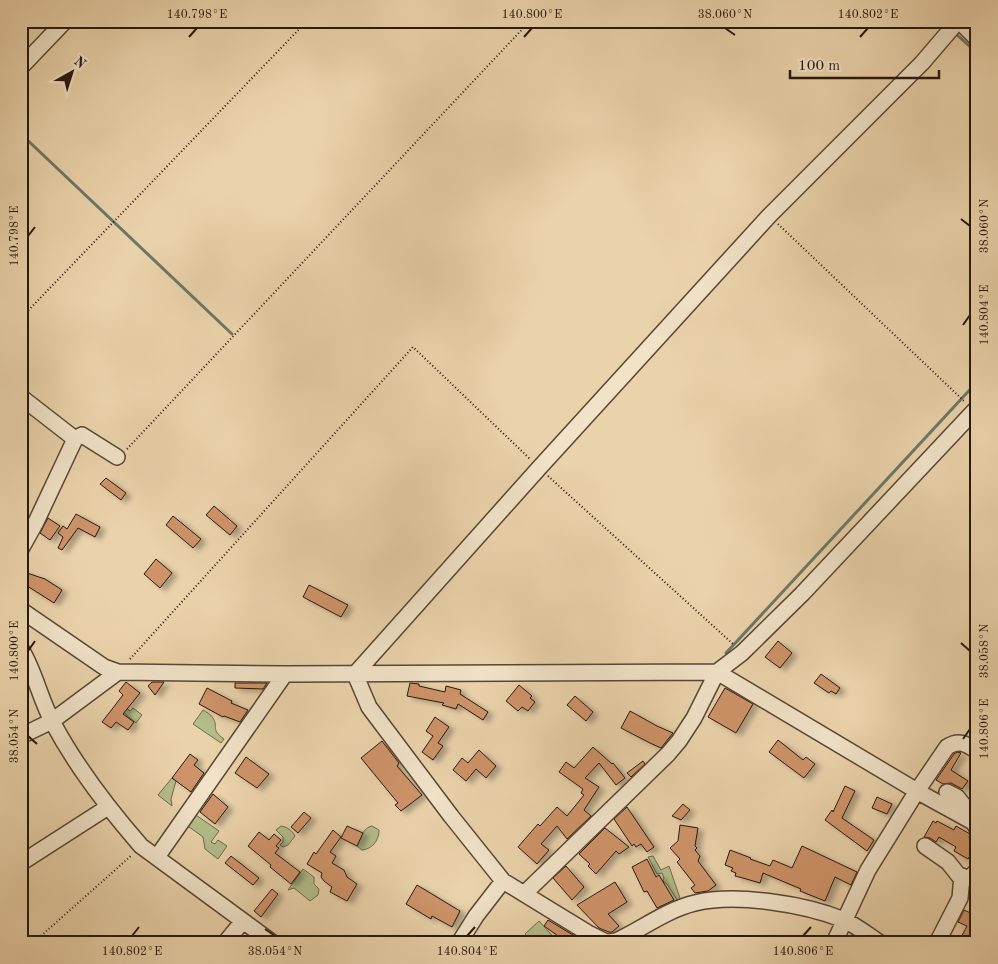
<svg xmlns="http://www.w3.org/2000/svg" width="998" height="964" viewBox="0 0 998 964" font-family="'Old Standard TT',serif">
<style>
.green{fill:#b4bd8b;stroke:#6e6a4b}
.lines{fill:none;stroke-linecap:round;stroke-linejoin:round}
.stream{stroke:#6c7867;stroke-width:3}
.building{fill:#ce9369;stroke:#28170b;filter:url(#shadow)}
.minor-casing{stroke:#584633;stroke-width:18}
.path{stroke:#28170b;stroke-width:2;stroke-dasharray:1 2.5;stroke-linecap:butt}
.minor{stroke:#f1e2c8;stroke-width:15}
.ticks{fill:none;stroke:#28170b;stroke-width:2}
.neatline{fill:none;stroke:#28170b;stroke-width:2}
.ticks-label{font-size:12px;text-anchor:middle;fill:#28170b}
</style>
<defs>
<filter id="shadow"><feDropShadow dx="5.5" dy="3" stdDeviation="2.5" flood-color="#0004"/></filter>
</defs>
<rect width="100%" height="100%" fill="#ead2aa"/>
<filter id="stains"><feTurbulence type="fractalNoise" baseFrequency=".004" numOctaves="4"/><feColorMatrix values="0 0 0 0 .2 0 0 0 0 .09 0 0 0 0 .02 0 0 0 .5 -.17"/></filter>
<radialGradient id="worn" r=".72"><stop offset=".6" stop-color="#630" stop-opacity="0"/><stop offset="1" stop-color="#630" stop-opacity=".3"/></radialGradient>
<path class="green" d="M 119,703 L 130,711 L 133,708 L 142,715 L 136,723 L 116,706 Z
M 203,710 C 206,712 211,714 213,718 C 219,728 210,729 224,739 L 221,743 L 193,724 Z
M 172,778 L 176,781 L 171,799 L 172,806 L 158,795 Z
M 193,813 L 219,831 L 211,842 L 215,844 L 218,840 L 227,846 L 218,859 L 205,849 L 203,837 L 185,824 Z
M 281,826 C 287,827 292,830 295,836 L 288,845 L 283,847 L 280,845 L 283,842 L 283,837 L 276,830 Z
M 372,826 L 379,830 C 379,841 372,849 362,850 L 357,846 C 361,837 363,828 372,826 Z
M 653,856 L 661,870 L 669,866 L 681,901 L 679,903 L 667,884 L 663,881 L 664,878 L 662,873 L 657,874 L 648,857 Z
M 303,869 L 314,877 L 314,884 L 319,889 L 318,895 L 310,901 L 294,888 L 288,890 Z
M 539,921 L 559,943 L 533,943 L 525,934 Z"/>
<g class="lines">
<path class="stream" d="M 943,21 L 949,27
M 955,33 L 977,53
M 21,134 L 232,334
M 726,653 L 977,382"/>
</g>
<path class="building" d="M 106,478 L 126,493 L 121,500 L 100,484 Z
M 214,506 L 237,526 L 230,535 L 206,515 Z
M 76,514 L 100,527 L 95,537 L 78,528 L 62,550 L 58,548 L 63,537 L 58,533 L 63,526 L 67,529 Z
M 173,516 L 201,539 L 193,548 L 166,525 Z
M 48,518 L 60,526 L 50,540 L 40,533 Z
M 156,559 L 172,573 L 160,588 L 144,574 Z
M 21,571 L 45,579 L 62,590 L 54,603 L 21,582 Z
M 309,585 L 348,605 L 341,617 L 303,597 Z
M 778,641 L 792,653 L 780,668 L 765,657 Z
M 821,674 L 840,688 L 836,694 L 831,691 L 829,693 L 814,683 Z
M 126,682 L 140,693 L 123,714 L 134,722 L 128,730 L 116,722 L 111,728 L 102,722 L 123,695 L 119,691 Z
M 152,682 L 164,682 L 155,695 L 148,686 Z
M 235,683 L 267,683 L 263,689 L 235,688 Z
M 410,683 L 419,684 L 419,686 L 445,692 L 446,686 L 461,690 L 460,694 L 488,712 L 483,720 L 458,704 L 456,709 L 442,705 L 444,703 L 407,696 Z
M 519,685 L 532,696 L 530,698 L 535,702 L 528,711 L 522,707 L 518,711 L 506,701 Z
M 207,688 L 232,701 L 231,703 L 248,710 L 240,722 L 224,716 L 223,717 L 199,704 Z
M 725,688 L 753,704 L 736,733 L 708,717 Z
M 575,696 L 593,712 L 586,721 L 567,705 Z
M 630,711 L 657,726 L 673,733 L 661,748 L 650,743 L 621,728 Z
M 435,717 L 449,727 L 438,743 L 443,746 L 433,760 L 422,752 L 433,736 L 426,731 Z
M 778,740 L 803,760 L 806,757 L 815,764 L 804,778 L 769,752 Z
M 382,741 L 399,763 L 397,766 L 422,795 L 401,811 L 395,805 L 398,803 L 361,758 Z
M 593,747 L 612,764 L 613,763 L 625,778 L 616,785 L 599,763 L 585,778 L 599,787 L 584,810 L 591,816 L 567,839 L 557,826 L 541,844 L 549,850 L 537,864 L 518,847 L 538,824 L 540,826 L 557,807 L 567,816 L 584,795 L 581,793 L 583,789 L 559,772 L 566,762 L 574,768 Z
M 479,750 L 496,766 L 486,778 L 476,769 L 466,781 L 453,770 L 462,758 L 468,763 Z
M 957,752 L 961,753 L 951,770 L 968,781 L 962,789 L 951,783 L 943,784 L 936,780 L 954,754 Z
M 190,754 L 198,760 L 194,765 L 204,773 L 191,792 L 172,778 Z
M 246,757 L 269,774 L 257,788 L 235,773 Z
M 643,761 L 645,764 L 631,777 L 627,773 Z
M 845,786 L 855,791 L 842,818 L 874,840 L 867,851 L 825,820 L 832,810 L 833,812 Z
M 213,794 L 228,807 L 215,824 L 200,812 Z
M 877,797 L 892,804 L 887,814 L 872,808 Z
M 683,804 L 690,810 L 681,820 L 672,816 Z
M 627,807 L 654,847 L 647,852 L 641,844 L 636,847 L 634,844 L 632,846 L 614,819 Z
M 304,812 L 311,818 L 298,833 L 291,827 Z
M 933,821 L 936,823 L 937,821 L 954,830 L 956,826 L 970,834 L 969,838 L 977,842 L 977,844 L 968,859 L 954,851 L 956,847 L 939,837 L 936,842 L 930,838 L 924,837 Z
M 680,825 L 698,828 L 695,846 L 697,848 L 695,850 L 700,856 L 698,861 L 716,885 L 708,891 L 695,893 L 691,888 L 695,885 L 677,862 L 680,859 L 670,848 L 678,841 Z
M 347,826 L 363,833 L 357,846 L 341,838 Z
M 605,828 L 629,847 L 619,854 L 616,851 L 596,874 L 588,866 L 590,864 L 579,854 Z
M 333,830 L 341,837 L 330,852 L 336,856 L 332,863 L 344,870 L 347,877 L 357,884 L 347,901 L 330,892 L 332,887 L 324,881 L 321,877 L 322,873 L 307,864 L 314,852 L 316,854 Z
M 259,832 L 269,840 L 274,834 L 281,840 L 276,846 L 279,848 L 275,853 L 300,872 L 291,884 L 270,867 L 271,865 L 248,846 Z
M 802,846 L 857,872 L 851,885 L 835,877 L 825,901 L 800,891 L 801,889 L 763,873 L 760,883 L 743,878 L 735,876 L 736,873 L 731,871 L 733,868 L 725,865 L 730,850 L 751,858 L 750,859 L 770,866 L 773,860 L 792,868 Z
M 231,856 L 259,878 L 253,885 L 225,863 Z
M 647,859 L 656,877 L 659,875 L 674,900 L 657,908 L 647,891 L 644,892 L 632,867 Z
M 566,866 L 584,887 L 572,900 L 553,878 Z
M 615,882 L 627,902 L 608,914 L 619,926 L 612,932 L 609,932 L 599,928 L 577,905 Z
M 417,885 L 460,911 L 452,927 L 432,916 L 431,919 L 406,904 Z
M 272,889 L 278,894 L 261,917 L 254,911 Z
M 964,910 L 977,916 L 977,943 L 958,943 L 967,926 L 958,922 Z
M 548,920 L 583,941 L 587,943 L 568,943 L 544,926 Z"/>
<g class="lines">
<defs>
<path id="minor" d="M 959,21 L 977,39
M 21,67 L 65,21
M 21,397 L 75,439
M 21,549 L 36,522 L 75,439 L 82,435 L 117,457
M 21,610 L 104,667 L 118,672 L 285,674 L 717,672 L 922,794 L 973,822 L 977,828
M 21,649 C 35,672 40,699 53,723 C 77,768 108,808 141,846 L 273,943
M 355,674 L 540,467 L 769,216 L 922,63 L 958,21
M 355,674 L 369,707 L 451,816 L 503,881 L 588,933 L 604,941 L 609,942 L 616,941 C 642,929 666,910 695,903 C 736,893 805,904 844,920 C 857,926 868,935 880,943
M 21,736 L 52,721 L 118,672
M 947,792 L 957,797 L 965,807 L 962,816
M 925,846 L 948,862 L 959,876 L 969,878 L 977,871
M 157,857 L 285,674
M 21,863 L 108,807
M 525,893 L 668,754 L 679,741 L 694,718 L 717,672 L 742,653 L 802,594 L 977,408
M 225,943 L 243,921
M 459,943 L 476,916 L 503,881
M 834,943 L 868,870 L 917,791 L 947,747 C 959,739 966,744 977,751
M 937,943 L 960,898 L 962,876"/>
</defs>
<use href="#minor" class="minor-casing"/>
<path class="path" d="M 778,224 L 965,402
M 21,318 L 307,21
M 127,449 L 530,21
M 548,476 L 733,644
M 130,659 L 413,347 L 530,459
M 33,943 L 132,855"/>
<use href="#minor" class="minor"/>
</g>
<path class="ticks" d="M 725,28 L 735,35M 189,37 L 197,28M 524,37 L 532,28M 860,37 L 868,28M 961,219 L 970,226M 28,236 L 35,227M 963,325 L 970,315M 961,643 L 970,651M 28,651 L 35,641M 28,736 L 37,744M 963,739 L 970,729M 265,929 L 275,936M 132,936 L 139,927M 467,936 L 475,927M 803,936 L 811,927"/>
<rect width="998" height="964" fill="none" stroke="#ead2aa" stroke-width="55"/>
<g transform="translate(72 72) rotate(39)" stroke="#f1e2c8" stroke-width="4" paint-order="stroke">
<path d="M0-4L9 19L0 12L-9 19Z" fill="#28170b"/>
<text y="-8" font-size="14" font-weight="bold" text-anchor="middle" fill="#28170b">N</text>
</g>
<path d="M790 70v8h149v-8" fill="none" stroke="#28170b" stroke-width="2.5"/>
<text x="798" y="70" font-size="15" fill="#28170b" stroke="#f1e2c8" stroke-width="4" paint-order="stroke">100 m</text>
<rect x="28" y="28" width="942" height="908" class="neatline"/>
<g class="ticks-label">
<text x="197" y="18">140.798°E</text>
<text x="532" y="18">140.800°E</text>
<text x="725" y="18">38.060°N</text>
<text x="868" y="18">140.802°E</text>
<text transform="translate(984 226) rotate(-90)" y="4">38.060°N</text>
<text transform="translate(14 236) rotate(-90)" y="4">140.798°E</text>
<text transform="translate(984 315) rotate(-90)" y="4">140.804°E</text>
<text transform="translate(14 651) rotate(-90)" y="4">140.800°E</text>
<text transform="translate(984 651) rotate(-90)" y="4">38.058°N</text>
<text transform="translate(984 729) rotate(-90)" y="4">140.806°E</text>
<text transform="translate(14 736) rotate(-90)" y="4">38.054°N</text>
<text x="132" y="955">140.802°E</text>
<text x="275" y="955">38.054°N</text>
<text x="467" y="955">140.804°E</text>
<text x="803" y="955">140.806°E</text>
</g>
<rect width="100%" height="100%" filter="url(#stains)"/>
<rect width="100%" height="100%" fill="url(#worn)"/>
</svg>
